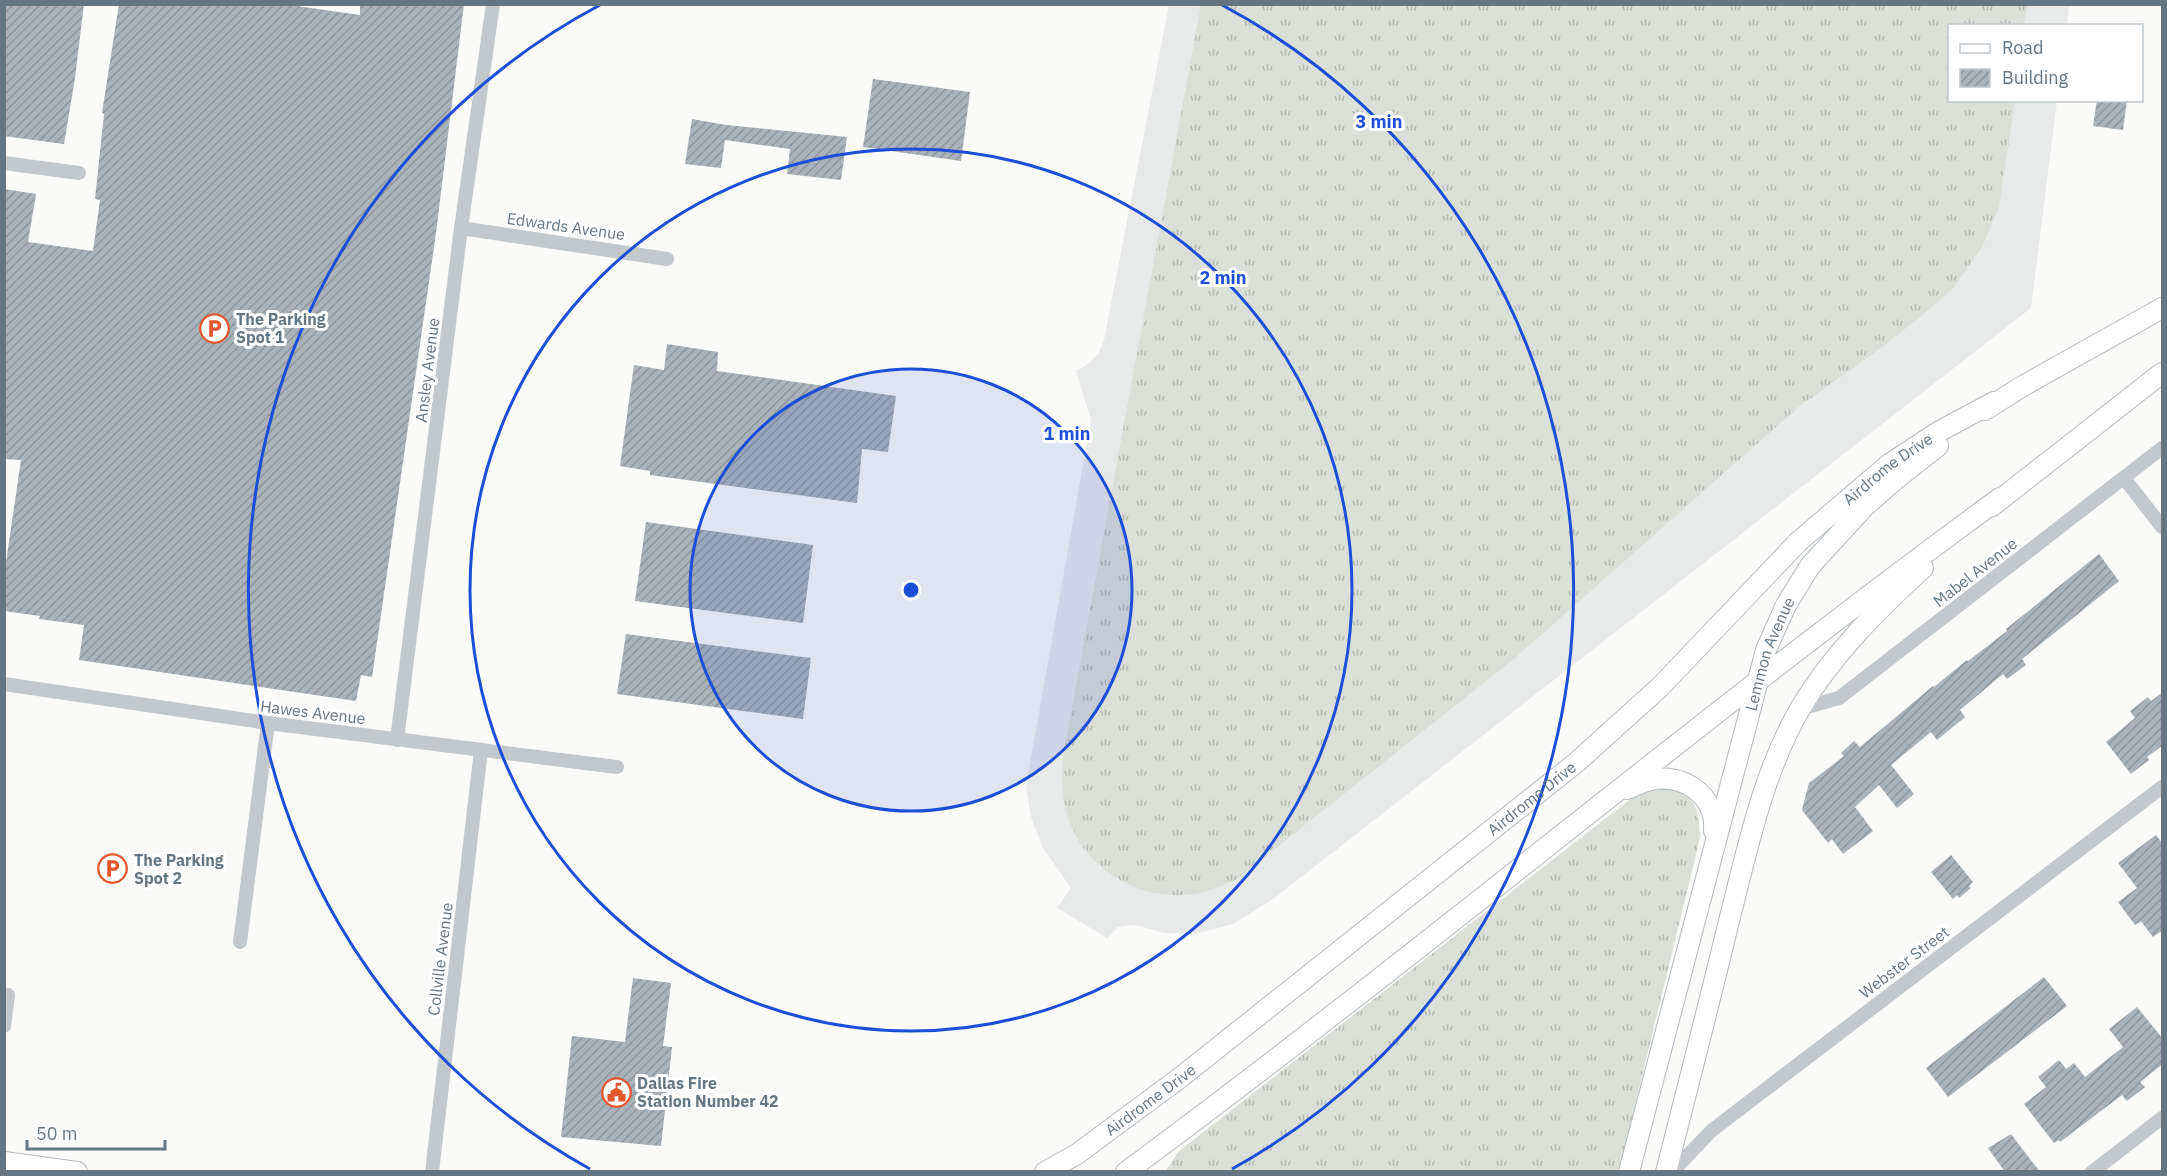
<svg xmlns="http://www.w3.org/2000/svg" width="2167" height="1176" viewBox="0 0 2167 1176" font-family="'IBM Plex Sans',sans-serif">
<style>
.built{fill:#e8e9e9}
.grass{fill:url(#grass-tufts)}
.building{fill:url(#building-hatch)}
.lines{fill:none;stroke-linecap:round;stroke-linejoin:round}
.secondary-casing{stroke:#b3babf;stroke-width:22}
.street{stroke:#c3c8cc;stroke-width:14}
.secondary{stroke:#fff;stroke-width:20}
.ring{fill:none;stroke:#1d4ed8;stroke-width:3}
.labels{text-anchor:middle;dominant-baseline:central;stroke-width:6;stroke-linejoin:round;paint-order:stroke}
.street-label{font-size:16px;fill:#657683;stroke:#fff}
.poi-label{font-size:16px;font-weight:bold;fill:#657683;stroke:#fff;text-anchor:start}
.centre{fill:#1d4ed8;stroke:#fff;stroke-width:3}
.ring-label{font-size:18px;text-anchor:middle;font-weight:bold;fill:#1d4ed8;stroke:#fff;stroke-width:6;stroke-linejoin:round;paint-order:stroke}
</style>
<defs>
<pattern id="grass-tufts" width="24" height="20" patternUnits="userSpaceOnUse" patternTransform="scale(1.5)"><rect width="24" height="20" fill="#dadfd7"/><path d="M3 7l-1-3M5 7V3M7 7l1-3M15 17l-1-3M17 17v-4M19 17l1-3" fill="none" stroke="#b4b9b4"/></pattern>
<pattern id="building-hatch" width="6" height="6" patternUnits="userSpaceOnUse" patternTransform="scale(1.5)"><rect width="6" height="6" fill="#aab3b9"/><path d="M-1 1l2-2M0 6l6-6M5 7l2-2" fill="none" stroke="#8e969c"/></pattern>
</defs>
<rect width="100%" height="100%" fill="#fafaf8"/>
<path class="built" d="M 1169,5 L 2069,5 L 2067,25 L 1950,26 L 1950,100 L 2057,101 L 2031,308 L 1273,899 L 1233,924 L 1195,934 L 1165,933 L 1135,925 L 1118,927 L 1107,938 L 1057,908 L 1071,888 L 1043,848 L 1031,817 L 1026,786 L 1091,420 L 1076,371 L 1088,364 L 1098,354 L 1104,340 Z"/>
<path class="grass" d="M 1201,5 L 2027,5 L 2024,25 L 1950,26 L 1950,100 L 2015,101 L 1999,207 L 1982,247 L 1954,287 L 1923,315 L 1874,353 L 1801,405 L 1515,658 L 1237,879 C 1223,885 1209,892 1194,894 C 1136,903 1077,864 1065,807 C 1061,789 1062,773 1063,756 Z
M 1671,785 C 1697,801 1699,808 1700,838 L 1619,1171 L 1165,1172 L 1179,1151 L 1646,787 Z"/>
<path class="building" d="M 7,4 L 84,4 L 75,78 L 64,144 L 4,136 L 4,14 Z
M 119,4 L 283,4 L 360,15 L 360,4 L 464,4 L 436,233 L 372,677 L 361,675 L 356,701 L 79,660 L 84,625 L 39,619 L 40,616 L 4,611 L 4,576 L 21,460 L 4,459 L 4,189 L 36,194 L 28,242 L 93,251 L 100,200 L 95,199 L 104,114 L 102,113 Z
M 873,79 L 970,92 L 961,161 L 863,147 Z
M 2097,100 L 2127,100 L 2123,130 L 2093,126 Z
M 692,119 L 726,125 L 847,137 L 841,180 L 787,174 L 790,149 L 725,140 L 721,168 L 685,164 Z
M 667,344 L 718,352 L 717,371 L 896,396 L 888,452 L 862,449 L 857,503 L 650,475 L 650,471 L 620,466 L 634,365 L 664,370 Z
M 646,522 L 813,545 L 803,623 L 635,601 Z
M 2099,554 L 2119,581 L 2022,659 L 2026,665 L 2007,679 L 2003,674 L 1960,710 L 1965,717 L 1937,740 L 1931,732 L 1891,765 L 1914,794 L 1897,808 L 1879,785 L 1855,807 L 1873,831 L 1843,854 L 1832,839 L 1828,843 L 1802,810 L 1809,783 L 1844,756 L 1841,753 L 1854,741 L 1860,747 L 1933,686 L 1934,687 L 1967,660 L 1968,661 L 2007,631 L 2006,629 Z
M 626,634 L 811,658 L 803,719 L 617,694 Z
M 2163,692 L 2163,745 L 2147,757 L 2149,760 L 2131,774 L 2106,742 L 2135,718 L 2130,711 L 2148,697 L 2151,701 Z
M 2156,835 L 2163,844 L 2163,930 L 2153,937 L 2141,921 L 2135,925 L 2118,902 L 2137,888 L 2118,863 Z
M 1951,855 L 1973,882 L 1969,886 L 1971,888 L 1959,898 L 1957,895 L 1953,899 L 1931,872 Z
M 2044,977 L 2067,1006 L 1948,1097 L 1926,1068 Z
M 633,978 L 671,983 L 663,1046 L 672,1047 L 661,1146 L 561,1137 L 572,1036 L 625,1042 Z
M 2137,1007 L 2163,1039 L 2163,1064 L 2140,1082 L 2145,1087 L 2127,1101 L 2122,1095 L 2060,1142 L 2059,1140 L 2054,1143 L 2024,1104 L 2046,1087 L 2038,1077 L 2059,1060 L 2066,1069 L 2074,1063 L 2085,1077 L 2123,1047 L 2109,1029 Z
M 2011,1134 L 2040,1172 L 2005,1172 L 1988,1148 Z"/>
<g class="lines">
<defs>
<g id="secondary">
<path d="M 1985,410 L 2021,387 L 2162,308"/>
<path d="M 1992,506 L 2162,373"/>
<path d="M 1627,789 C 1635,786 1642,782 1650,780 C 1683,772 1717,796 1714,831"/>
<path d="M 4,1162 L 77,1172"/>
<path id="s1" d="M 1045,1172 L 1077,1154 L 1181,1077 L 1577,762 L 1660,687 L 1798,542 L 1888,465 L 1938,432 L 1994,402"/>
<path d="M 1126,1172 C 1422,953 1703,715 2000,498"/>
<path id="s2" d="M 1629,1172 L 1766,650 L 1786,605 L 1810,566 L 1864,507 L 1897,478 L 1938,446"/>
<path d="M 1666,1172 C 1687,1090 1708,1008 1728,925 C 1747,851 1762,774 1801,707 C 1833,654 1877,610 1923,568"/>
</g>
</defs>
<use href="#secondary" class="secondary-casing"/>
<path class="street" d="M 4,163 L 79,173
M 461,228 L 667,259
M 2124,478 L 2162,527
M 4,684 L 268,723 L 617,767
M 1800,709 L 1839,698 L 2162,448
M 397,740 L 461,228 L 493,4
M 240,942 L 268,723
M 4,1026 L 8,995
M 432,1172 L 481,750
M 1672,1172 L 1711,1131 L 2162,787
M 2092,1172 L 2162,1118"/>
<use href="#secondary" class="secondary"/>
</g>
<circle cx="911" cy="590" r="221" fill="#1d4ed8" fill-opacity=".12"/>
<g class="ring">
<circle cx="911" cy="590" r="221"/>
<circle cx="911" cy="590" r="441"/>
<path d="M590 1169A662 662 0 0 1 600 5M1222 5A662 662 0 0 1 1232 1169"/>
</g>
<defs>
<symbol id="parking-ring" viewBox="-11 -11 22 22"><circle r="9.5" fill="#fff" stroke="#e4572e" stroke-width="1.5"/><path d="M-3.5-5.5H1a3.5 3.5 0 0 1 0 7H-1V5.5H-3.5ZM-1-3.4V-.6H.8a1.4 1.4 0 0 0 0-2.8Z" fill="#e4572e"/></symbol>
<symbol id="civic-ring" viewBox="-11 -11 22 22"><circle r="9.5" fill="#fff" stroke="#e4572e" stroke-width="1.5"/><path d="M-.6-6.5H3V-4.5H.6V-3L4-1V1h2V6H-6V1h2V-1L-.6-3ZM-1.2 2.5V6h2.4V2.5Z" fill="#e4572e"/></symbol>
</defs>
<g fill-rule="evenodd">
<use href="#parking-ring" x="198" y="312" width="33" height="33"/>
<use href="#parking-ring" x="96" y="852" width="33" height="33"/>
<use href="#civic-ring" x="600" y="1076" width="33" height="33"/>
</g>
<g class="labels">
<g class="street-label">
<text transform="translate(566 226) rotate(8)">Edwards Avenue</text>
<text transform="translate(427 370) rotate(-83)">Ansley Avenue</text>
<text stroke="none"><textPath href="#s1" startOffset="1100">Airdrome Drive</textPath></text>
<text transform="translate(1975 572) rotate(-38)">Mabel Avenue</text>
<text stroke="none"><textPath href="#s2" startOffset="537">Lemmon Avenue</textPath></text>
<text transform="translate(313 712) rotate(7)">Hawes Avenue</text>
<text stroke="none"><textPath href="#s1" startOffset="614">Airdrome Drive</textPath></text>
<text transform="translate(440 959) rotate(-83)">Collville Avenue</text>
<text transform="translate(1904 962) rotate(-37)">Webster Street</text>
<text stroke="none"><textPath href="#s1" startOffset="128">Airdrome Drive</textPath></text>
</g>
<g class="poi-label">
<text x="236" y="319">The Parking<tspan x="236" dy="18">Spot 1</tspan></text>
<text x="134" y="860">The Parking<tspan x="134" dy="18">Spot 2</tspan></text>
<text x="637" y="1083">Dallas Fire<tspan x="637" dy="18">Station Number 42</tspan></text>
</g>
</g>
<circle cx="911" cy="590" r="9" class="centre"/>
<g class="ring-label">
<text x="1379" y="128">3 min</text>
<text x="1223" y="284">2 min</text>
<text x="1067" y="440">1 min</text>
</g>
<rect width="2167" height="1176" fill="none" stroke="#657683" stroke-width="12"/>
<rect x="1948" y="24" width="195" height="78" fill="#ffffff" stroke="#c1c8cd" stroke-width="1.5"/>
<rect x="1960" y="44" width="30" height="9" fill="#ffffff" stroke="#c1c8cd" stroke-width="1.5"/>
<text x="2002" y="54" font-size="18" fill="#657683">Road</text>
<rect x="1960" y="69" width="30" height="18" fill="url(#building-hatch)" stroke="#c1c8cd" stroke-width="1.5"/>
<text x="2002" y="84" font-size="18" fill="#657683">Building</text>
<path d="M27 1140v9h138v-9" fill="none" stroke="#657683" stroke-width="3"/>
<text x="36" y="1140" font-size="18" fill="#657683" stroke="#ffffff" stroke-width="4.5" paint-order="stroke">50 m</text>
</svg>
